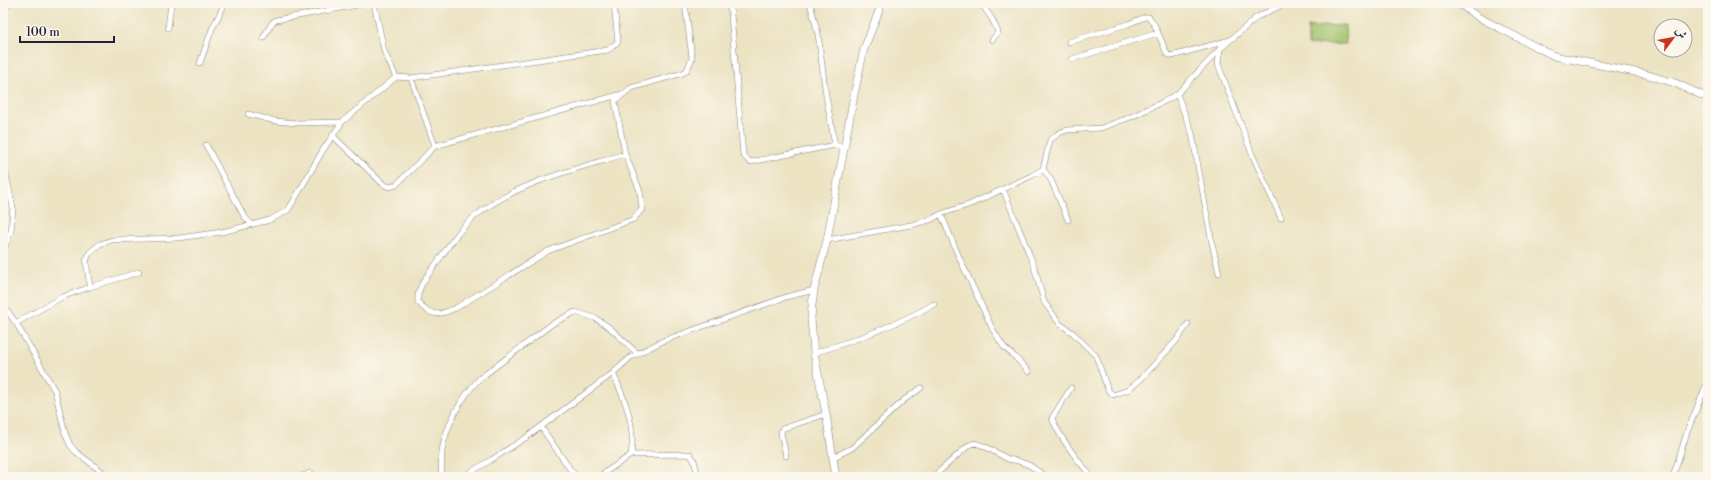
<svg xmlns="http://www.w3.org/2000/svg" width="1711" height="480" viewBox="0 0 1711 480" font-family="'Libre Bodoni',Amiri,serif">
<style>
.green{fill:#a0c16a;stroke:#617252}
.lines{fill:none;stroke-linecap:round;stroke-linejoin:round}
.street-casing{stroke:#87827f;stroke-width:6}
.secondary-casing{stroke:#87827f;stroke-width:8}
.street{stroke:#fff;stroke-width:5}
.secondary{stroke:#fff;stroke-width:7}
</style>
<rect width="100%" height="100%" fill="#fbf7ec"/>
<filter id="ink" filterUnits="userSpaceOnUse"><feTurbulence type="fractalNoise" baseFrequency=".025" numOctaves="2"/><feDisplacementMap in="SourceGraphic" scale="8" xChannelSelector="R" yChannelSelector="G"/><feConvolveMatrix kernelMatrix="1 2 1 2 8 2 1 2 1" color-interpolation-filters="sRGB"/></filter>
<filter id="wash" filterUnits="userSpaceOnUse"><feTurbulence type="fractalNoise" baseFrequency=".012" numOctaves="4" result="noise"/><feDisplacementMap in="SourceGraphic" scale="16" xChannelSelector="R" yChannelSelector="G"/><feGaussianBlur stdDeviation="0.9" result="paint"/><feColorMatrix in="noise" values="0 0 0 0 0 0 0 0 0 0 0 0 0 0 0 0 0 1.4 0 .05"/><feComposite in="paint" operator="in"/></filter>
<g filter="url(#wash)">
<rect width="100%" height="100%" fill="#ece3c3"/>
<path class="green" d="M 1345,25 L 1346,44 L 1308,45 L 1308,27 Z"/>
</g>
<g filter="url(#ink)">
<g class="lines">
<defs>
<path id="street" d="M 374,3 L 384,51 L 396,77
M 730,3 L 743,155 L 750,162 L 835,145 L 845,148
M 810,3 L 818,34 L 826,96 L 835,145
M 981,3 L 992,19 L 998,32 L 992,40
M 3,8 L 10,3
M 168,28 L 171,3
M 263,38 L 272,23 L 276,20 L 368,3
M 1069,42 L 1128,24 L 1145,17 L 1149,17 L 1155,26 L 1158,33
M 1072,59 L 1158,33 L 1167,54 L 1172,56 L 1230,40
M 200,63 L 212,29 L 225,3
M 411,78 L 435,146 L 622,94
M 1177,94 L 1192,133 L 1212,243 L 1219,273
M 248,114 L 275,121 L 297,123 L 342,122 L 396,77 L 411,78 L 608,50 L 618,42 L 614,3
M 333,136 L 383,184 L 389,187 L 396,185 L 435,146
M 206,145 L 244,216 L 251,224
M 625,154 C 574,170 517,182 474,217 C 459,230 447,248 436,264 C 428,275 416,288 418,302 C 431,317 438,316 456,308 L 548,251 L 634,219 L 642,209 L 640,191 L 625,154 L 615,101 L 631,88 L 683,73 L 687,70 L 692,58 L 685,3
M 3,161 L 13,208 L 11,231 L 3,252
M 1043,169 L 1051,180 L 1068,220
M 1003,189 L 1034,266 L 1044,302 L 1060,324 L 1073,333 L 1096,356 L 1108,390 L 1113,395 L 1128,390 L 1140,380 L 1176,341 L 1188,324
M 941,214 L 959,257 L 993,330 L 1003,346 L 1014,356 L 1029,372
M 1281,218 L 1252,154 L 1218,64 L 1220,49 L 1257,17 L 1286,3
M 827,240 L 911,225 L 930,220 L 941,214 L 971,204 L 1031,176 L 1043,169 L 1050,140 L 1059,133 L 1067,130 L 1101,128 L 1131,117 L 1165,101 L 1177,94 L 1220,49
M 90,287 L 139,272
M 3,305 L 16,323 L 55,391 L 65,433 L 70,445 L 76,452 L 109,477
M 16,323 L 62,297 L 90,287 L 86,261 L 90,252 L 100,244 L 112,240 L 179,238 L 222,232 L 270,220 L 288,210 L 293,202 L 323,150 L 342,122
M 814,353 C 857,340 895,326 934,304
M 1071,388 L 1052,418 C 1057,432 1068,447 1077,459 C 1082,466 1087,470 1091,477
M 541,427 L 572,472 L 578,477
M 631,455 L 690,454 L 694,460 L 698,477
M 786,456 L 781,433 L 782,429 L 826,414
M 834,457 L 852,448 L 904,400 L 921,388
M 300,477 L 310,473 L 316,477
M 440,477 L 456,477 L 469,473 L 491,460 L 527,437 L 613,373 L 631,357 L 665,340 L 786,297 L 814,290
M 441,477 C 442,468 441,460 442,451 C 446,425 461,398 479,379 L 552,324 L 575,312 L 595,318 L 609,327 L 638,354
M 598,477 L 631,455 C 636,425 625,400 613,373
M 933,477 L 969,445 L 975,443 L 984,446 L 1008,459 L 1018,461 L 1029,465 L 1047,477
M 1673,477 L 1687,432 L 1708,381"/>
<path id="secondary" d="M 1458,3 L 1478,17 L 1554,56 L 1645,74 L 1675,83 L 1708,98
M 836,477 L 826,414 L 814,353 L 811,319 L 812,305 L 814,290 L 827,240 L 854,95 L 864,49 L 882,3"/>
</defs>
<use href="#street" class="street-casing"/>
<use href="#secondary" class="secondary-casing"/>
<use href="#street" class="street"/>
<use href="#secondary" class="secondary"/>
</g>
</g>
<rect width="1711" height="480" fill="none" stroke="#fbf7ec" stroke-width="16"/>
<g transform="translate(1673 38) rotate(58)"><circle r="19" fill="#fbf7ec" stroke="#a4a2a5"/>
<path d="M0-3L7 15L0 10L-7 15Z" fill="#c8321e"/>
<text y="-6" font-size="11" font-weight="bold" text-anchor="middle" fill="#22223b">ش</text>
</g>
<path d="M20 36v6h94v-6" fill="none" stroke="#22223b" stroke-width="2"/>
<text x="26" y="36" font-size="12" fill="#22223b" stroke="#fbf7ec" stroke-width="3" paint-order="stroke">100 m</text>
</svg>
